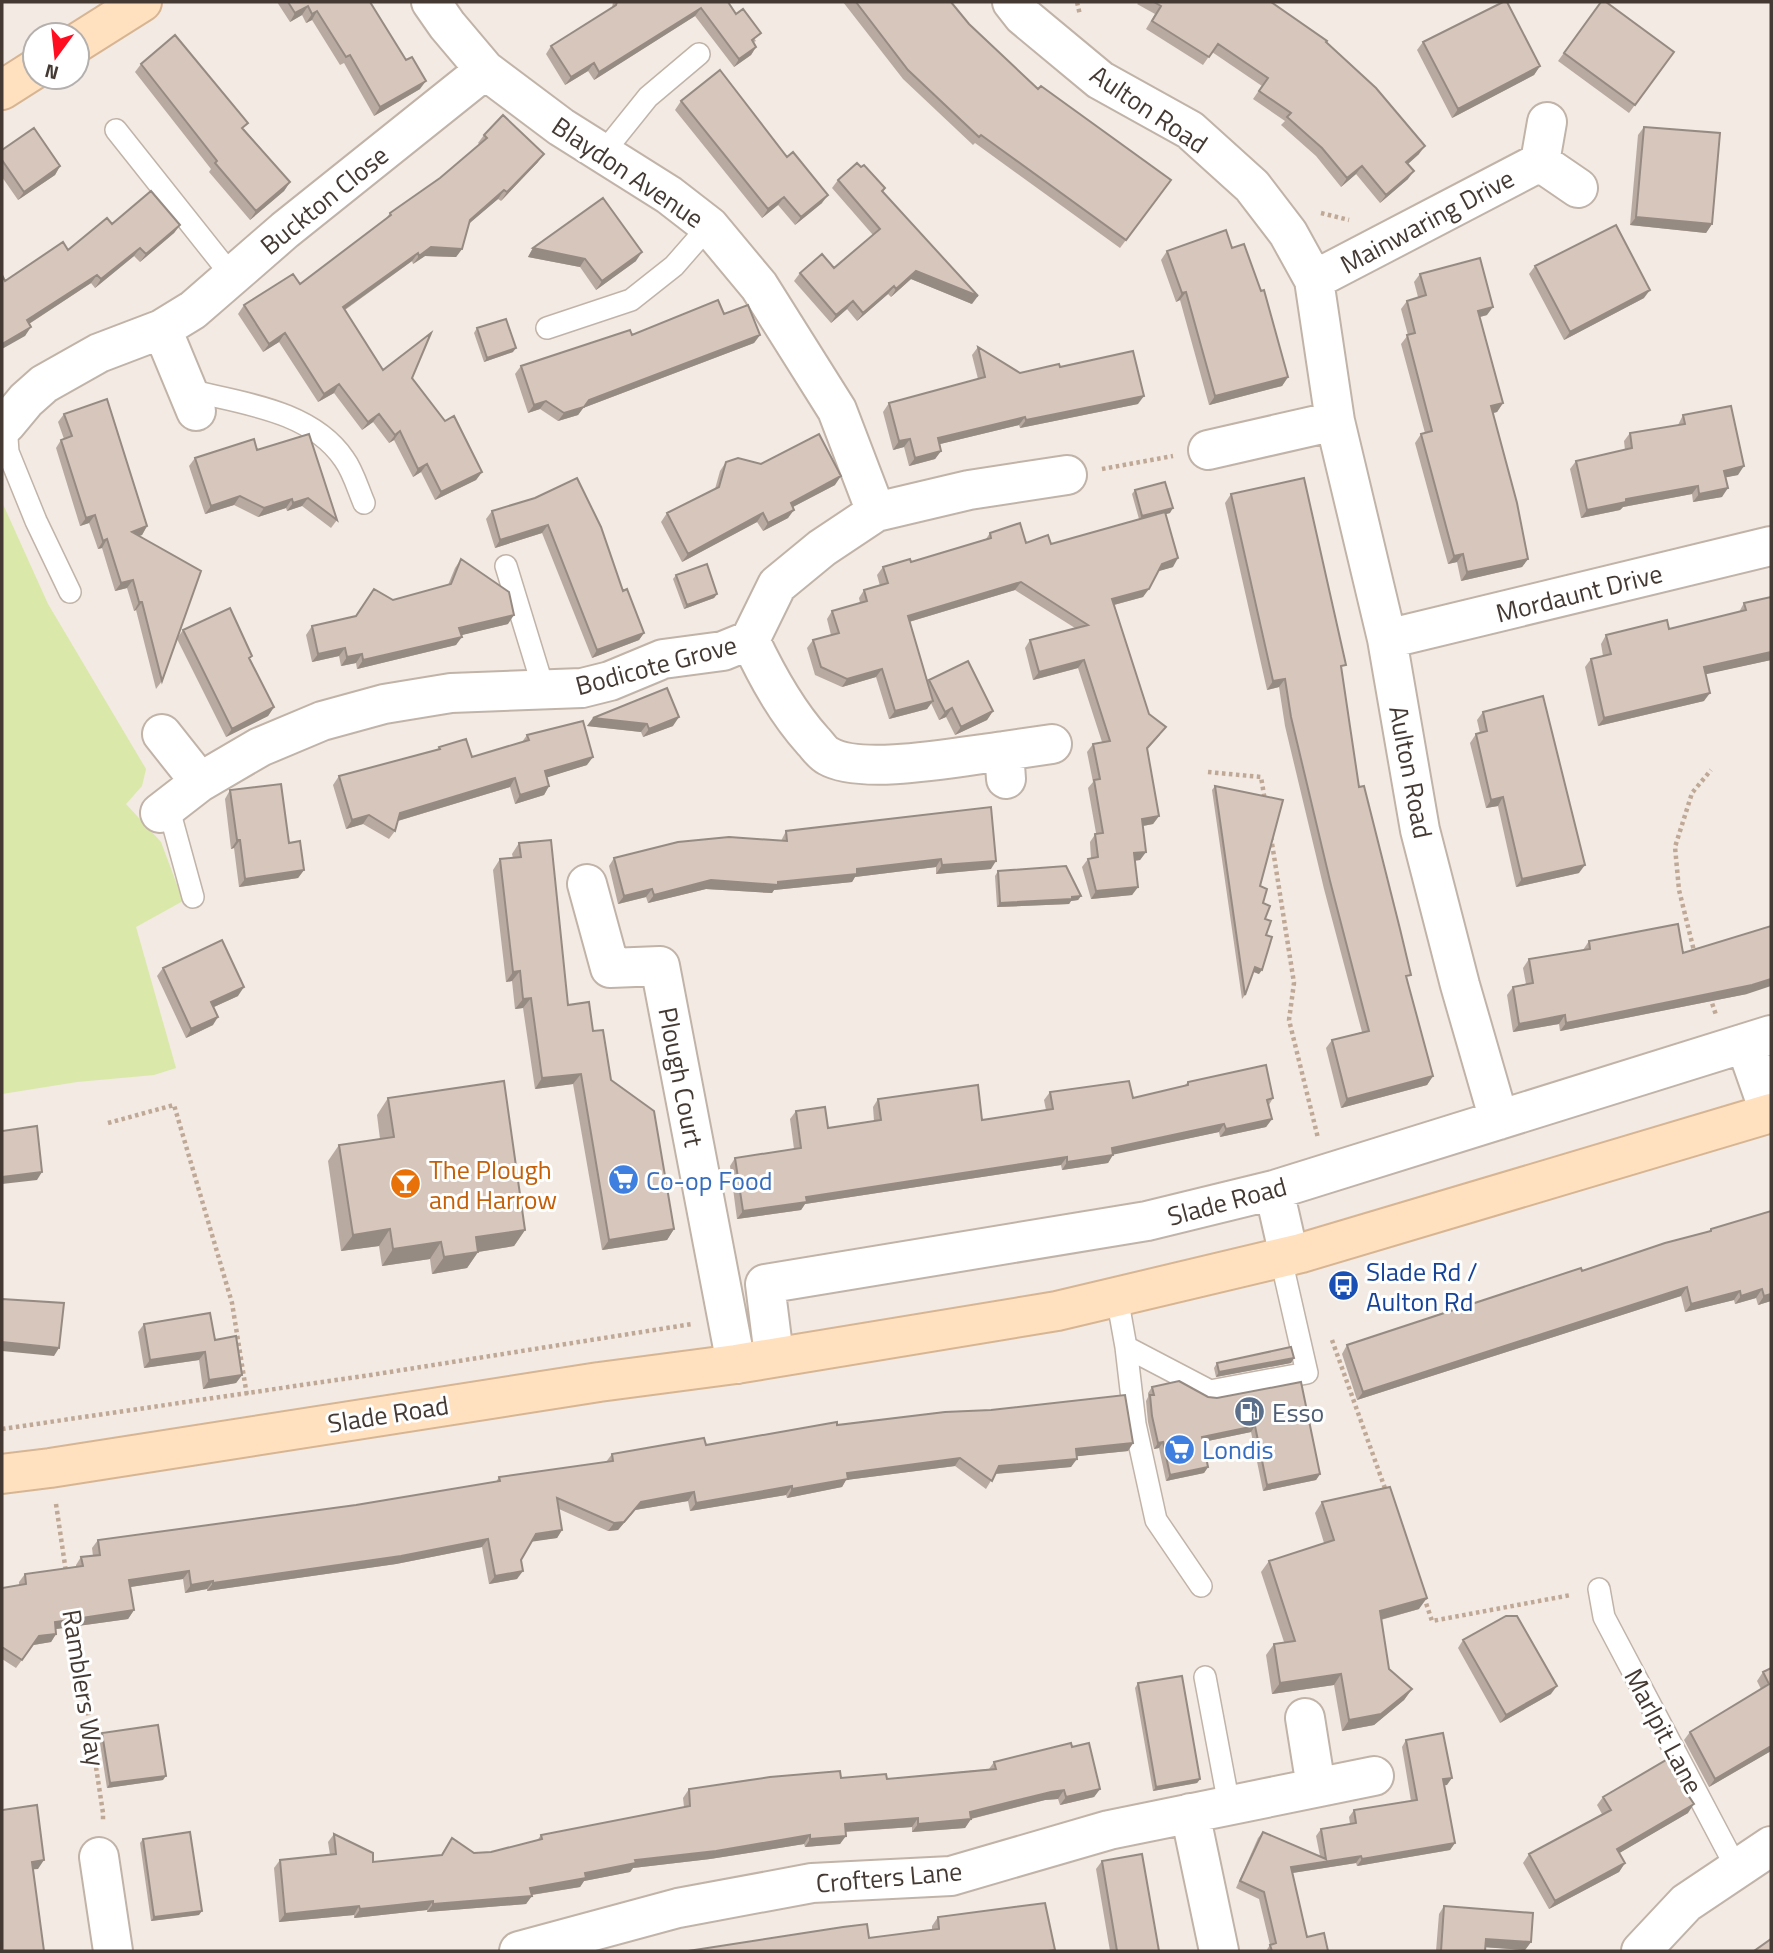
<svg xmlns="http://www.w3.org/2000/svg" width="1773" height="1953" viewBox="0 0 1773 1953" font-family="'Titillium Web',sans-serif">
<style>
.green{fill:#dae8aa}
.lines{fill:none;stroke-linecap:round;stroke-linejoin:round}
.lane-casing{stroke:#c1b3a8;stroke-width:24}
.street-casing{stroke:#c1b3a8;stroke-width:42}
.secondary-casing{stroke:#d7b593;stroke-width:42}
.path{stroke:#c0a896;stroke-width:4.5;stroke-dasharray:3.5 3.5;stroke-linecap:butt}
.lane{stroke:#fff;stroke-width:21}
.street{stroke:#fff;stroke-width:38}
.secondary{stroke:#ffe1c0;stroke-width:38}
.wall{fill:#b9aaa1}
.shaded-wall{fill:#968b83}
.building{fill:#d7c6bb;stroke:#968b83;stroke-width:2}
.labels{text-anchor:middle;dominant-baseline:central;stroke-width:6;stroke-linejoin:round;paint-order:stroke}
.street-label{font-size:26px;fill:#443a33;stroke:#fff}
.food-label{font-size:26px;fill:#c56008;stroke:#fff;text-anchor:start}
.shop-label{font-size:26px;fill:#366cbe;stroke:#fff;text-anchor:start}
.transit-label{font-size:26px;fill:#164399;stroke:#fff;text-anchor:start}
.service-label{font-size:26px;fill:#4e5e75;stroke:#fff;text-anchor:start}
</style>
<rect width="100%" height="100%" fill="#f2eae3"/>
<path class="green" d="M 2,502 L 48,604 L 146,769 L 142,786 L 126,804 L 161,842 L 183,901 L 136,927 L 176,1068 L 154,1075 L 77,1082 L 2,1094 Z"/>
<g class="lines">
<defs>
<path id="lane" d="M 116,130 L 232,276
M 603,153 L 648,97 L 699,54
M 547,328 L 631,300 L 674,266 L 709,226
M 188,390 C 240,403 311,410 344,459 C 353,471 358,489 364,503
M 6,424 L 8,452 L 36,521 L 70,592
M 506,566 L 544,690
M 168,806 L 193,897
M 1117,1297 L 1126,1347 L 1135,1424 L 1156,1520 L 1201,1586
M 1126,1347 L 1210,1391 L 1307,1373 L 1281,1259
M 1599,1589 L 1604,1617 L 1737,1869
M 1205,1677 L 1229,1805"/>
<path id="street" d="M 431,2 L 447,25 L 485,70 L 561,127 L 669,195 L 709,226 L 759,286 L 837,410 L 876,512
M 1012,2 L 1023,16 L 1100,80 L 1190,130 L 1252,186 L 1288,233 L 1314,280 L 1335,421 L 1387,639 L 1420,830 L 1460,985 L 1499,1120
M 1540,162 L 1547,122
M 1314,280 L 1540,162 L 1578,188
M 162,329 L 196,411
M 6,424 L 26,400 L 44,384 L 99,353 L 162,329 L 193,310 L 285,230 L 485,70
M 1208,450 L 1335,421
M 1387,639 L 1771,546
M 750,640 C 767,676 786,711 813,741 C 817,745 822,753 828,756 C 862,776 962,756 1004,751 L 1006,779
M 162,734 L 200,782 L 260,747 L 322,721 L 384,704 L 451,693 L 582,688 L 610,681 L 663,659 L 723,651 L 750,640 L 777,585 L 822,548 L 876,512 L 969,490 L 1067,475
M 1004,751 L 1052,744
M 160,813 L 200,782
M 587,884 L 610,968 L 660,966 L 736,1364
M 1745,1043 L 1770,1114
M 1274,1190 L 1289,1256
M 774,1356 L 765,1284 L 1147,1221 L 1274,1190 L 1771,1035
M 1305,1718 L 1316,1787
M 1190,1813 L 1219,1951
M 99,1857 L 113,1951
M 519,1951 L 678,1908 L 812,1883 L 951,1876 L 1109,1830 L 1374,1776
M 1641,1951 L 1686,1903 L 1771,1846"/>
<path id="secondary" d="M 77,43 L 142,2
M 2,90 L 35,69
M 2,1474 L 50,1468 L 599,1382 L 736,1364 L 1057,1311 L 1301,1253 L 1771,1113"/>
</defs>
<use href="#lane" class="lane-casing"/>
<use href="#street" class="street-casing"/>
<use href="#secondary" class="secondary-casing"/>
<path class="path" d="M 1077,2 L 1080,15
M 1321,213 L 1349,220
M 1102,469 L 1173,456
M 1208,772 L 1261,777 L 1265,801
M 1271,837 L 1294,983 L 1289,1020 L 1318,1138
M 1695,955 L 1679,890 L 1675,847 L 1692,793 L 1711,770
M 1710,997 L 1716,1015
M 108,1123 L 174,1105 L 232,1303 L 247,1396
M 1332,1340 L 1387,1494
M 2,1429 L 377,1374 L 692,1324
M 56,1504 L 66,1572
M 1424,1597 L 1432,1621 L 1571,1595
M 74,1622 L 103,1813 L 103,1821"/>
<use href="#lane" class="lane"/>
<use href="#street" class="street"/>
<use href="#secondary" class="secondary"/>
</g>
<path class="wall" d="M 277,2 L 370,2 L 420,89 L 374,116 L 344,63 L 340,65 L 312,20 L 306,23 L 302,15 L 290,22 Z
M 613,2 L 728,2 L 756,41 L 754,42 L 756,47 L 751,55 L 734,67 L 695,16 L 594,80 L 588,71 L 565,85 L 546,54 L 551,46 L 612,8 Z
M 843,2 L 951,2 L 969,24 L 1038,89 L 1171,180 L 1120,248 L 975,143 L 973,145 L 903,79 Z
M 1139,2 L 1271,2 L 1326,42 L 1419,154 L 1408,164 L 1408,179 L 1380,203 L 1356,174 L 1341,187 L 1316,156 L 1281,125 L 1285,121 L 1253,99 L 1262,86 L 1212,52 L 1203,65 L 1146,29 L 1155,14 L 1137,4 Z
M 1601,2 L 1674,52 L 1629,113 L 1558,61 Z
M 1423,42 L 1540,66 L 1534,75 L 1452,118 L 1417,50 Z
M 141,64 L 244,129 L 290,182 L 284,191 L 250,220 L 209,172 L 211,169 L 135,72 Z
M 681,101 L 822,203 L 795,225 L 778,205 L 762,218 L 675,110 Z
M 1644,127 L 1712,224 L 1706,233 L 1630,225 L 1638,135 Z
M 484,135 L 538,162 L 501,201 L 498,199 L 468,224 L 462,249 L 456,257 L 425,256 L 413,264 L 412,261 L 345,310 L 383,370 L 412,378 L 482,472 L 476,480 L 435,500 L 421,472 L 413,477 L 394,440 L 389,443 L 373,422 L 362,430 L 334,393 L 318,402 L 279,342 L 263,352 L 238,314 L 244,305 L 300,284 L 385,220 L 390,213 L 440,178 L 480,145 L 478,143 Z
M 2,150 L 60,166 L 55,175 L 18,200 L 2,177 Z
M 861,167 L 885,188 L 883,192 L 972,304 L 911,279 L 891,297 L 888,294 L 857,321 L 847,309 L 831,323 L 794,281 L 800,273 L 834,268 L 873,235 L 832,188 L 838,180 Z
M 112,224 L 180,225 L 174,233 L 140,262 L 134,256 L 95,288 L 91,283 L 29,324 L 25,336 L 5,281 L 68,250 Z
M 533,248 L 636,261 L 596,290 L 580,267 L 528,257 Z
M 1232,248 L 1288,377 L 1282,386 L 1209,405 L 1180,300 L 1176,302 L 1161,260 L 1167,251 Z
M 1535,266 L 1644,298 L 1564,340 L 1529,274 Z
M 1420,274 L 1487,315 L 1480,317 L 1503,403 L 1497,412 L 1493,413 L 1528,559 L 1522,567 L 1461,581 L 1457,562 L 1448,564 L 1415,443 L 1421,434 L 1425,433 L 1401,344 L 1408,335 L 1401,309 L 1407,301 L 1418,297 L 1414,282 Z
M 724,314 L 760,335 L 754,343 L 583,408 L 578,415 L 558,421 L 540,409 L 528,413 L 515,374 L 521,366 L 632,335 Z
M 477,328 L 513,352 L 484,362 L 474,333 Z
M 978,347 L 1020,373 L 1060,367 L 1138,404 L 1020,428 L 1019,425 L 940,444 L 941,451 L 935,459 L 909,466 L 904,447 L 893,450 L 883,412 L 889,403 L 978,379 L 972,355 Z
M 64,414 L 147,526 L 142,535 L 139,536 L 178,637 L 183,630 L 250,660 L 274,707 L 268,716 L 226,737 L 177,639 L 162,681 L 156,689 L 136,610 L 134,611 L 127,588 L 115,591 L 102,548 L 98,549 L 89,523 L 80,526 L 56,448 L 61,440 L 64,439 L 58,422 Z
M 1683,415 L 1738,475 L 1726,477 L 1722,497 L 1693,502 L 1692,494 L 1623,507 L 1620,510 L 1581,518 L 1570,469 L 1576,461 L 1625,450 L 1624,441 L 1630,433 L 1678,425 Z
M 257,450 L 337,520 L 331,528 L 302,506 L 287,511 L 286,508 L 258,517 L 234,505 L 205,514 L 189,466 L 195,458 Z
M 726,462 L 835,485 L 793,507 L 788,518 L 763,531 L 757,522 L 682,562 L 661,522 L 667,513 L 715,489 L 720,471 Z
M 1135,490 L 1170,513 L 1166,514 L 1173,567 L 1158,571 L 1143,597 L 1114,605 L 1149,714 L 1160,735 L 1147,750 L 1159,816 L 1153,824 L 1143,826 L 1146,852 L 1140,860 L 1135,861 L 1138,887 L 1132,895 L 1091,899 L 1082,867 L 1088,859 L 1091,858 L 1090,842 L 1096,833 L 1088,788 L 1093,782 L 1087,752 L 1093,744 L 1102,742 L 1078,668 L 1033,680 L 1025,648 L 1030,640 L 1075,628 L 1015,590 L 909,622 L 927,683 L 929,680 L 993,711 L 987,720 L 955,735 L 946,717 L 939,720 L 931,703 L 927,709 L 889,719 L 876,677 L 842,687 L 815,675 L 807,648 L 813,640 L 831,635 L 827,619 L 832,611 L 860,603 L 859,598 L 864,590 L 880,586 L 877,575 L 883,567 L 911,562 L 986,539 L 990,533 L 1026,543 L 1051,544 L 1139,519 L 1132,494 Z
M 1231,494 L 1341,671 L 1359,787 L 1407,981 L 1433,1076 L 1427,1085 L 1341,1108 L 1326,1048 L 1332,1040 L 1362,1032 L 1324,889 L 1285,726 L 1279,687 L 1267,690 L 1225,503 Z
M 535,498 L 623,591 L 644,633 L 639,640 L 592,658 L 542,533 L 495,548 L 486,519 L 492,511 Z
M 461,559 L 508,624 L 461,635 L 456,645 L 357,669 L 356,663 L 341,666 L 339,656 L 312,662 L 306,635 L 312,626 L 356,616 L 393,600 L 448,585 L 455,568 Z
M 676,575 L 717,594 L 714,598 L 684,609 L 673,579 Z
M 1771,597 L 1771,660 L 1705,674 L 1704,701 L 1598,726 L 1585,667 L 1591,659 L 1603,656 L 1601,644 L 1606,635 L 1669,629 L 1739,612 L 1744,603 Z
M 1483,712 L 1579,873 L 1516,887 L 1498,806 L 1486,808 L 1470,743 L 1476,734 L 1480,733 L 1477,720 Z
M 593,718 L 673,726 L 643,737 L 641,732 L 587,726 Z
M 527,735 L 587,765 L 547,777 L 549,786 L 544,795 L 515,804 L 510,787 L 398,821 L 395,831 L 389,839 L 363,824 L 346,829 L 333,785 L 339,776 L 438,750 L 439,747 L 472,757 L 522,742 Z
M 1215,786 L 1260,886 L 1265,919 L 1266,935 L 1259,974 L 1253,972 L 1245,995 L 1242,999 L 1212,790 Z
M 230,790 L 289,843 L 304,870 L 298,878 L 239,887 L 234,848 L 231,849 L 225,799 Z
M 991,807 L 991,869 L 936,874 L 936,867 L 855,877 L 852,882 L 774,890 L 772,893 L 706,889 L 648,903 L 646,897 L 618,904 L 609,866 L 614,858 L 781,841 L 786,831 Z
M 519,843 L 568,1005 L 593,1031 L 611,1080 L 674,1229 L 667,1240 L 602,1250 L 573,1084 L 535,1089 L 523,1008 L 515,1009 L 512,981 L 506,982 L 493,870 L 500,859 L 513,858 L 512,854 Z
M 998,871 L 1081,896 L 1078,900 L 1071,901 L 1069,904 L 997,907 L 995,876 Z
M 1589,941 L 1683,953 L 1747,994 L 1560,1031 L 1559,1024 L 1513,1032 L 1507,995 L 1513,987 L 1526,984 L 1523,968 L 1529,959 L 1583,950 Z
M 163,968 L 238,996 L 214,1007 L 213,1025 L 186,1038 L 157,976 Z
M 1188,1082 L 1273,1098 L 1269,1105 L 1272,1119 L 1266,1127 L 1220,1137 L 1219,1132 L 1113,1154 L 1108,1163 L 1062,1170 L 1061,1165 L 805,1204 L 801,1210 L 737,1219 L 730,1166 L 735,1158 L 794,1149 L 790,1119 L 796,1111 L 828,1128 L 874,1121 L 873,1107 L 878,1099 L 982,1120 L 1046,1110 L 1044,1100 L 1050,1092 L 1133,1098 L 1184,1086 Z
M 388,1098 L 525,1230 L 514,1246 L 478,1252 L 467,1268 L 432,1274 L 430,1259 L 382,1266 L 379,1246 L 341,1251 L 328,1161 L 339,1145 L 380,1139 L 377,1115 Z
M 1711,1229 L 1771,1301 L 1758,1305 L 1756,1298 L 1735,1304 L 1734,1300 L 1685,1312 L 1681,1296 L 1357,1400 L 1342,1354 L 1347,1345 L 1708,1232 Z
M 144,1324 L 215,1340 L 242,1375 L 236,1383 L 203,1389 L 199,1360 L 144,1368 L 138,1332 Z
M 1294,1358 L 1291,1363 L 1216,1377 L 1214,1368 L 1217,1363 Z
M 1152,1387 L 1217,1398 L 1320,1474 L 1316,1480 L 1263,1491 L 1251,1432 L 1203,1442 L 1208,1467 L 1204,1473 L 1166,1481 L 1159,1448 L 1154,1449 L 1148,1422 L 1146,1401 L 1148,1397 L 1148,1393 Z
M 837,1425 L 1133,1443 L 1128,1451 L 1077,1456 L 1071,1467 L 995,1474 L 986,1489 L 955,1466 L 846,1480 L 842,1487 L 787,1498 L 786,1495 L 690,1511 L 688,1501 L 635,1510 L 618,1530 L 608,1531 L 559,1509 L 562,1530 L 557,1538 L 531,1541 L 521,1560 L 517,1579 L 489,1584 L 482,1547 L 396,1564 L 207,1591 L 207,1589 L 185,1593 L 183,1579 L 130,1587 L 134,1610 L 128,1619 L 56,1629 L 56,1634 L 51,1642 L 33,1645 L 16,1668 L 2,1659 L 2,1588 L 19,1585 L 19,1582 L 25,1574 L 76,1567 L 76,1565 L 81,1557 L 93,1556 L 92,1548 L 98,1540 L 356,1505 L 496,1482 L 499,1477 L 606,1462 L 612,1454 L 706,1445 Z
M 1322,1502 L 1419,1609 L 1381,1620 L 1389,1669 L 1412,1689 L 1404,1700 L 1374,1725 L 1342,1731 L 1334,1685 L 1272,1694 L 1266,1655 L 1274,1644 L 1284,1642 L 1261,1572 L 1269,1561 L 1324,1543 L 1315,1513 Z
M 1463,1640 L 1551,1694 L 1500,1723 L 1458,1648 Z
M 1771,1668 L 1771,1751 L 1709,1787 L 1684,1740 L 1690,1732 L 1761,1689 L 1757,1681 L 1763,1672 Z
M 1138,1683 L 1200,1779 L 1197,1783 L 1153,1791 L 1135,1688 Z
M 102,1733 L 163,1780 L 107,1788 L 99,1737 Z
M 1406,1740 L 1447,1785 L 1444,1785 L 1455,1843 L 1450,1850 L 1357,1866 L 1356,1863 L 1292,1873 L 1307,1937 L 1328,1951 L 1266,1951 L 1270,1945 L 1259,1899 L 1236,1888 L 1258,1838 L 1263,1832 L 1320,1856 L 1316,1836 L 1321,1829 L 1350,1824 L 1349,1817 L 1354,1810 L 1411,1801 L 1402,1747 Z
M 1072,1747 L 1100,1789 L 1094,1797 L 1060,1805 L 1058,1799 L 1045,1800 L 971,1819 L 965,1828 L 912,1832 L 912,1827 L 845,1832 L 840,1844 L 805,1847 L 804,1844 L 710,1859 L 633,1868 L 630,1872 L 584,1881 L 580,1887 L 532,1895 L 526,1904 L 427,1912 L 427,1910 L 354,1918 L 354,1915 L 279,1922 L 274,1868 L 280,1860 L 330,1855 L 328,1842 L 334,1834 L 373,1862 L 441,1855 L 452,1838 L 474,1853 L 491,1852 L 537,1841 L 541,1835 L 684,1807 L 683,1798 L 689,1789 L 841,1778 L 887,1779 L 989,1769 L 994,1762 Z
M 1689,1796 L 1688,1813 L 1619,1853 L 1625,1863 L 1619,1872 L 1549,1909 L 1523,1863 L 1529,1854 L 1602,1814 L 1597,1805 L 1603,1797 Z
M 143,1839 L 199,1915 L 151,1921 L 140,1843 Z
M 1102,1861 L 1159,1951 L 1110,1951 L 1096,1869 Z
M 1444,1906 L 1531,1942 L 1525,1950 L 1486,1947 L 1485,1951 L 1436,1951 L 1439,1914 Z
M 938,1917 L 1055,1950 L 1054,1951 L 688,1951 L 869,1938 L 932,1930 L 932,1926 Z"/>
<path class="shaded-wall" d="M 308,6 L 302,15 L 290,22 L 295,13 Z
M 701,8 L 695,16 L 594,80 L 599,72 Z
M 317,11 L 312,20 L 306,23 L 312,14 Z
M 756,47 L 751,55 L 734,67 L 739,59 Z
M 594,63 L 588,71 L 565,85 L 571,77 Z
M 1540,66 L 1534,75 L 1452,118 L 1458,109 Z
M 426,81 L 420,89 L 374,116 L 380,107 Z
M 1425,146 L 1419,154 L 1401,170 L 1406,162 Z
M 544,154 L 538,162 L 501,201 L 507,192 Z
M 60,166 L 55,175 L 18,200 L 24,192 Z
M 1362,166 L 1356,174 L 1341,187 L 1347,178 Z
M 1414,171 L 1408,179 L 1380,203 L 1386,195 Z
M 290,182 L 284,191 L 250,220 L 256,211 Z
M 504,190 L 498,199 L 464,228 L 470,220 Z
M 828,195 L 822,203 L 795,225 L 801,217 Z
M 784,197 L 778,205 L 762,218 L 768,209 Z
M 1636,217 L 1712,224 L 1706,233 L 1630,225 Z
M 180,225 L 174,233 L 140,262 L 146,254 Z
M 431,247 L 462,249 L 456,257 L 425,256 L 413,264 L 419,256 Z
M 140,248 L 134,256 L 95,288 L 101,279 Z
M 533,248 L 585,259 L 580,267 L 528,257 Z
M 642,252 L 636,261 L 596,290 L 602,281 Z
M 418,253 L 412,261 L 337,315 L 343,307 Z
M 916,271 L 978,296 L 972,304 L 911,279 L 891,297 L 896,289 Z
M 97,275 L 91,283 L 21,329 L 27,320 Z
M 894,286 L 888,294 L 857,321 L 863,313 Z
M 1650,290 L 1644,298 L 1564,340 L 1570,332 Z
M 1186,292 L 1180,300 L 1176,302 L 1182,293 Z
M 853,301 L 847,309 L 831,323 L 836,315 Z
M 1493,307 L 1487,315 L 1472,319 L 1478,311 Z
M 31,327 L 25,336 L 2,349 L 2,344 Z
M 285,333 L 279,342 L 263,352 L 269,344 Z
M 760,335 L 754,343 L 583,408 L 589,400 Z
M 516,348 L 513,352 L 484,362 L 487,358 Z
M 1288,377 L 1282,386 L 1209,405 L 1215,396 Z
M 339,384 L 334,393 L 318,402 L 324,394 Z
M 1144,396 L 1138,404 L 1020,428 L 1026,420 Z
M 546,401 L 540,409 L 528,413 L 534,405 Z
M 1503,403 L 1497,412 L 1485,415 L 1491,406 Z
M 584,407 L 578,415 L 558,421 L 564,413 Z
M 379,414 L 373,422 L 362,430 L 368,422 Z
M 1025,417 L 1019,425 L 932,446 L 938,438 Z
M 400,431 L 394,440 L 389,443 L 395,435 Z
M 910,439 L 904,447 L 893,450 L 899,441 Z
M 941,451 L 935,459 L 909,466 L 915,458 Z
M 427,464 L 421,472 L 413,477 L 418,469 Z
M 1744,466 L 1738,475 L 1718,479 L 1724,471 Z
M 482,472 L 476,480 L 435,500 L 441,492 Z
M 841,476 L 835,485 L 785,511 L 791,503 Z
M 1698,486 L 1692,494 L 1623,507 L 1620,510 L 1581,518 L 1587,510 L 1626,499 Z
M 1728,488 L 1722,497 L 1693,502 L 1699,494 Z
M 240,496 L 234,505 L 205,514 L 211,506 Z
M 308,498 L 302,506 L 287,511 L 293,503 Z
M 292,499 L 286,508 L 258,517 L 264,508 Z
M 1173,508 L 1170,513 L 1139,521 L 1142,516 Z
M 794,510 L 788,518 L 763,531 L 768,523 Z
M 763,513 L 757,522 L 682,562 L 688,554 Z
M 95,515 L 89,523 L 80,526 L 86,518 Z
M 548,525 L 542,533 L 495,548 L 500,540 Z
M 147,526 L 142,535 L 126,540 L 132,532 Z
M 107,539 L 102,548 L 98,549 L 103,541 Z
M 1463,554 L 1457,562 L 1448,564 L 1454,556 Z
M 1178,558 L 1173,567 L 1156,572 L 1162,564 Z
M 1528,559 L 1522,567 L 1461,581 L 1467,572 Z
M 133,580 L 127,588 L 115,591 L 121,583 Z
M 1021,582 L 1015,590 L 902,624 L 908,616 Z
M 1149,589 L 1143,597 L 1106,607 L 1112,599 Z
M 717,594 L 714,598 L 684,609 L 687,605 Z
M 139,602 L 142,602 L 136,610 L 134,611 Z
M 514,615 L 508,624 L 454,637 L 459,628 Z
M 644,633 L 639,640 L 592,658 L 597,650 Z
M 462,637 L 456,645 L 357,669 L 363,660 Z
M 345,648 L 339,656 L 312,662 L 318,654 Z
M 1771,652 L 1771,660 L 1698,676 L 1704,667 Z
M 362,654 L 356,663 L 341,666 L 347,657 Z
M 1084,660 L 1078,668 L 1033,680 L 1039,672 Z
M 882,669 L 876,677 L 842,687 L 847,679 Z
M 1285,679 L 1279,687 L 1267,690 L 1273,681 Z
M 1710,693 L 1704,701 L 1598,726 L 1604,718 Z
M 933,701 L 927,709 L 889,719 L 895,711 Z
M 274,707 L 268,716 L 226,737 L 232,729 Z
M 952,708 L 946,717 L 939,720 L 945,712 Z
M 993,711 L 987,720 L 955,735 L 961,727 Z
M 679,717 L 673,726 L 643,737 L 649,729 Z
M 593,718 L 647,724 L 641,732 L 587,726 Z
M 593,757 L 587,765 L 539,780 L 545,771 Z
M 515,778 L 510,787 L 394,822 L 400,813 Z
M 549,786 L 544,795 L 515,804 L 520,795 Z
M 1503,797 L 1498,806 L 1486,808 L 1491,800 Z
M 369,815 L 363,824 L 346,829 L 352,820 Z
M 1159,816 L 1153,824 L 1137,827 L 1142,819 Z
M 237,840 L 240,840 L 234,848 L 231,849 Z
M 1146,852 L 1140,860 L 1128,861 L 1134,853 Z
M 941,859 L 936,867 L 855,877 L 852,882 L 774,890 L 772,893 L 706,889 L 648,903 L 654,895 L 711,880 L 778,882 L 857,869 Z
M 996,861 L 991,869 L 936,874 L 942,865 Z
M 1585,865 L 1579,873 L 1516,887 L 1522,879 Z
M 304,870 L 298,878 L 239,887 L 245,879 Z
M 1138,887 L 1132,895 L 1091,899 L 1096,891 Z
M 652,889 L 646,897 L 618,904 L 624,896 Z
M 1081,896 L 1078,900 L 1071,901 L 1069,904 L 997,907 L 1000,903 Z
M 1255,967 L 1262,970 L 1259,974 L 1252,971 Z
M 520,971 L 512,981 L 506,982 L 513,972 Z
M 1771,979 L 1771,986 L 1747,994 L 1560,1031 L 1566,1023 Z
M 244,987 L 238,996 L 205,1011 L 211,1002 Z
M 531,998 L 523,1008 L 515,1009 L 523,999 Z
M 1565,1015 L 1559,1024 L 1513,1032 L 1519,1024 Z
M 218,1017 L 213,1025 L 186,1038 L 191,1029 Z
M 581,1074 L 573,1084 L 535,1089 L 542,1078 Z
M 1433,1076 L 1427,1085 L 1341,1108 L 1347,1099 Z
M 1272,1119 L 1266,1127 L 1220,1137 L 1226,1129 Z
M 1224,1124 L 1219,1132 L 1107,1156 L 1112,1148 Z
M 1113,1155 L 1108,1163 L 1062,1170 L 1067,1162 Z
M 1067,1157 L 1061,1165 L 805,1204 L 801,1210 L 737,1219 L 743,1211 L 806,1197 Z
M 42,1172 L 37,1180 L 2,1184 L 2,1177 Z
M 390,1229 L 379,1246 L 341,1251 L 353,1235 Z
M 674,1229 L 667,1240 L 602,1250 L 609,1240 Z
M 525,1230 L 514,1246 L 465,1254 L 476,1237 Z
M 441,1242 L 430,1259 L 382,1266 L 393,1249 Z
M 478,1252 L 467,1268 L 432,1274 L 444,1257 Z
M 1687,1287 L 1681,1296 L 1357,1400 L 1363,1392 Z
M 1762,1289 L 1756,1298 L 1735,1304 L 1741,1296 Z
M 1740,1291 L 1734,1300 L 1685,1312 L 1691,1304 Z
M 1771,1294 L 1771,1301 L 1758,1305 L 1764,1296 Z
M 2,1342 L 59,1348 L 54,1356 L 2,1351 Z
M 205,1352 L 199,1360 L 144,1368 L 150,1360 Z
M 1294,1358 L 1291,1363 L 1216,1377 L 1219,1372 Z
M 242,1375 L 236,1383 L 203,1389 L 209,1380 Z
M 1255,1426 L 1251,1432 L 1198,1443 L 1202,1437 Z
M 1163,1442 L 1159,1448 L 1154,1449 L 1158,1443 Z
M 1133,1443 L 1128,1451 L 1070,1457 L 1076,1449 Z
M 960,1458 L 955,1466 L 846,1480 L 842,1487 L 787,1498 L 792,1489 L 847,1473 Z
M 1077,1459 L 1071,1467 L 993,1474 L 999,1466 Z
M 1208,1467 L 1204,1473 L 1166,1481 L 1170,1475 Z
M 1320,1474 L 1316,1480 L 1263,1491 L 1267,1485 Z
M 792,1486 L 786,1495 L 690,1511 L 696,1503 Z
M 694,1492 L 688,1501 L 635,1510 L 618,1530 L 608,1531 L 614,1523 L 641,1502 Z
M 562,1530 L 557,1538 L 530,1542 L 536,1534 Z
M 488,1539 L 482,1547 L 396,1564 L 207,1591 L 213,1583 Z
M 189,1571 L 183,1579 L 124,1588 L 129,1580 Z
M 523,1571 L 517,1579 L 489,1584 L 495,1576 Z
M 213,1581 L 207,1589 L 185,1593 L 191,1585 Z
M 1427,1598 L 1419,1609 L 1372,1622 L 1380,1611 Z
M 134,1610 L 128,1619 L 49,1630 L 55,1622 Z
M 56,1634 L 51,1642 L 33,1645 L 39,1636 Z
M 1341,1674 L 1334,1685 L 1272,1694 L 1280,1683 Z
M 1557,1686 L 1551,1694 L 1500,1723 L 1506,1715 Z
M 1412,1689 L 1404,1700 L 1374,1725 L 1342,1731 L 1349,1720 Z
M 1771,1746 L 1771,1751 L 1709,1787 L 1715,1779 Z
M 166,1776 L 163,1780 L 107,1788 L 110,1783 Z
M 1452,1778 L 1447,1785 L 1439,1786 L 1443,1779 Z
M 1200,1779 L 1197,1783 L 1153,1791 L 1156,1787 Z
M 1100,1789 L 1094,1797 L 1060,1805 L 1066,1797 Z
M 1064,1790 L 1058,1799 L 1045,1800 L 970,1819 L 971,1819 L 965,1828 L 912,1832 L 918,1824 L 970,1812 L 1051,1792 Z
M 1694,1804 L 1688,1813 L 1611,1858 L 1617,1849 Z
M 918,1818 L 912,1827 L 839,1832 L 845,1824 Z
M 810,1835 L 804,1844 L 710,1859 L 633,1868 L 630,1872 L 584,1881 L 580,1887 L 524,1896 L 530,1888 L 635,1860 Z
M 846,1836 L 840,1844 L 805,1847 L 810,1839 Z
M 1455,1843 L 1450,1850 L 1357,1866 L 1362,1859 Z
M 1361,1856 L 1356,1863 L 1286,1874 L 1291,1867 Z
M 44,1860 L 38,1869 L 26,1870 L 32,1862 Z
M 1625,1863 L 1619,1872 L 1549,1909 L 1555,1901 Z
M 532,1896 L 526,1904 L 427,1912 L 433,1904 Z
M 433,1901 L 427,1910 L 354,1918 L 360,1909 Z
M 359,1906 L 354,1915 L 279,1922 L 285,1914 Z
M 202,1911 L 199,1915 L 151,1921 L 154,1917 Z
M 1486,1939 L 1531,1942 L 1525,1950 L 1481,1947 Z"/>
<path class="building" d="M 288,2 L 370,2 L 406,60 L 412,57 L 426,81 L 380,107 L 350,55 L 346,57 L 317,11 L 312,14 L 308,6 L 295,13 Z
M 617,2 L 728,2 L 736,14 L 743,9 L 761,33 L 752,40 L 756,47 L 739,59 L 701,8 L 599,72 L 594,63 L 571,77 L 551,46 L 616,5 Z
M 856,2 L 951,2 L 969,24 L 1038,89 L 1041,86 L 1171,180 L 1126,240 L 981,135 L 979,137 L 908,70 Z
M 1154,2 L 1271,2 L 1327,41 L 1326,42 L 1376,88 L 1425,146 L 1406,162 L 1414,171 L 1386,195 L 1362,166 L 1347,178 L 1322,148 L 1287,117 L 1291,113 L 1259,91 L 1268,78 L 1218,44 L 1209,57 L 1152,21 L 1161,6 Z
M 1503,2 L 1507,2 L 1540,66 L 1458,109 L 1423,42 Z
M 1601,2 L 1606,2 L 1674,52 L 1635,105 L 1564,53 Z
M 175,35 L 248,123 L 242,128 L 290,182 L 256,211 L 215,163 L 217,161 L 141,64 Z
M 720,70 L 787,157 L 793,152 L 828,195 L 801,217 L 784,197 L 768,209 L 681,101 Z
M 503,115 L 544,154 L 507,192 L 504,190 L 470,220 L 462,249 L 431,247 L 419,256 L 418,253 L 343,307 L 383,370 L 431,333 L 412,378 L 445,421 L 454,416 L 482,472 L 441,492 L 427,464 L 418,469 L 400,431 L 395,435 L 379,414 L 368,422 L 339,384 L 324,394 L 285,333 L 269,344 L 244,305 L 293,274 L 300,284 L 391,215 L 390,213 L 440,178 L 487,138 L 484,135 Z
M 1644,127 L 1720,133 L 1712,224 L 1636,217 Z
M 34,128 L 60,166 L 24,192 L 2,160 L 2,150 Z
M 857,163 L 861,167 L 864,165 L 885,188 L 882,191 L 978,296 L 916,271 L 896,289 L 894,286 L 863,313 L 853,301 L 836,315 L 800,273 L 822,254 L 834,268 L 880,229 L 838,180 Z
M 151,191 L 180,225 L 146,254 L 140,248 L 101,279 L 97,275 L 27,320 L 31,327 L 2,344 L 2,275 L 5,281 L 63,242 L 68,250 L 107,218 L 112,224 Z
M 603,198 L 642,252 L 602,281 L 585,259 L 533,248 Z
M 1616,225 L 1650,290 L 1570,332 L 1535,266 Z
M 1226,230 L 1232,248 L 1244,244 L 1261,291 L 1264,290 L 1288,377 L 1215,396 L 1186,292 L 1182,293 L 1167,251 Z
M 1480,258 L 1493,307 L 1478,311 L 1503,403 L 1491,406 L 1517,503 L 1528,559 L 1467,572 L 1463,554 L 1454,556 L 1421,434 L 1432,431 L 1407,335 L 1415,333 L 1407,301 L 1426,295 L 1420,274 Z
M 718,300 L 724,314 L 748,305 L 760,335 L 589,400 L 584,407 L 564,413 L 546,401 L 534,405 L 521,366 L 630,330 L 632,335 Z
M 506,319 L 516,348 L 487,358 L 477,328 Z
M 978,347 L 1020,373 L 1059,364 L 1060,367 L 1133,351 L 1144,396 L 1026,420 L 1025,417 L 938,438 L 941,451 L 915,458 L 910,439 L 899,441 L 889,403 L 985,377 Z
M 107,399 L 147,526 L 132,532 L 201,571 L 162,681 L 142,602 L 139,602 L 133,580 L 121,583 L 107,539 L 103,541 L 95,515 L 86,518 L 61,440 L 72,436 L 64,414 Z
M 1731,406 L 1744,466 L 1724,471 L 1728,488 L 1699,494 L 1698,486 L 1626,499 L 1626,502 L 1587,510 L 1576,461 L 1632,448 L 1630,433 L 1685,424 L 1683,415 Z
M 309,434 L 337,520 L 308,498 L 293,503 L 292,499 L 264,508 L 240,496 L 211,506 L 195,458 L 254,439 L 257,450 Z
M 819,434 L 841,476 L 791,503 L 794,510 L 768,523 L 763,513 L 688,554 L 667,513 L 719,487 L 726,462 L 738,458 L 761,464 Z
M 577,478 L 601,527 L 623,591 L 627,589 L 644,633 L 597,650 L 548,525 L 500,540 L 492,511 L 535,498 Z
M 1304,478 L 1346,665 L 1341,666 L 1359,787 L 1364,786 L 1400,929 L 1411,975 L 1406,976 L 1433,1076 L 1347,1099 L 1332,1040 L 1369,1031 L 1330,881 L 1291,717 L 1285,679 L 1273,681 L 1231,494 Z
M 1165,482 L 1173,508 L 1142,516 L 1135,490 Z
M 1165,512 L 1178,558 L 1162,564 L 1149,589 L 1112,599 L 1149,714 L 1166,727 L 1147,748 L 1159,816 L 1142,819 L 1146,852 L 1134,853 L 1138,887 L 1096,891 L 1088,859 L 1098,857 L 1095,834 L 1103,833 L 1094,780 L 1100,779 L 1093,744 L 1110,741 L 1084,660 L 1039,672 L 1030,640 L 1088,625 L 1021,582 L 908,616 L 933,701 L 895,711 L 882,669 L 847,679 L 821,667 L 813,640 L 839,633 L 832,611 L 867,601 L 864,590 L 888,583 L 883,567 L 910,559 L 911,562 L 991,538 L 990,533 L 1020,523 L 1026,543 L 1048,535 L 1051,544 Z
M 461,559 L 509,592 L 514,615 L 459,628 L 462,637 L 363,660 L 362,654 L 347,657 L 345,648 L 318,654 L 312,626 L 356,616 L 374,589 L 393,600 L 451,584 Z
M 707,564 L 717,594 L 687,605 L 676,575 Z
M 1771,597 L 1771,652 L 1704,667 L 1710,693 L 1604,718 L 1591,659 L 1611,654 L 1606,635 L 1667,620 L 1669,629 L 1746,610 L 1744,603 Z
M 230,608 L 252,656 L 249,658 L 274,707 L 232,729 L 183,630 Z
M 968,661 L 993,711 L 961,727 L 952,708 L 945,712 L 929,680 Z
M 667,688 L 679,717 L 649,729 L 647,724 L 593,718 Z
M 1543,696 L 1585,865 L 1522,879 L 1503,797 L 1491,800 L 1476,734 L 1487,731 L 1483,712 Z
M 583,721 L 593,757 L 545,771 L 549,786 L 520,795 L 515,778 L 400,813 L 395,831 L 369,815 L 352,820 L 339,776 L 440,749 L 439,747 L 466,739 L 472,757 L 529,740 L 527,735 Z
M 281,784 L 289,843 L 300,841 L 304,870 L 245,879 L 240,840 L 237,840 L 230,790 Z
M 1215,786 L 1283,800 L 1260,886 L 1267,889 L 1263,903 L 1270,906 L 1265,919 L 1271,921 L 1266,935 L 1272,937 L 1262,970 L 1255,967 L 1245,995 Z
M 991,807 L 996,861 L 942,865 L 941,859 L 857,869 L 857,874 L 778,882 L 778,885 L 711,880 L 654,895 L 652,889 L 624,896 L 614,858 L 678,842 L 729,837 L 787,841 L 786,831 Z
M 551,840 L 568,1005 L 589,1002 L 593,1031 L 603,1030 L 611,1080 L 654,1111 L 674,1229 L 609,1240 L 581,1074 L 542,1078 L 531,998 L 523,999 L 520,971 L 513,972 L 500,859 L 521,857 L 519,843 Z
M 1066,866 L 1081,896 L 1072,897 L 1072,899 L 1000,903 L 998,871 Z
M 1678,924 L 1683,953 L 1771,926 L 1771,979 L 1752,985 L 1566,1023 L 1565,1015 L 1519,1024 L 1513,987 L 1533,983 L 1529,959 L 1590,949 L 1589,941 Z
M 222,940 L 244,987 L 211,1002 L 218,1017 L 191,1029 L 163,968 Z
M 1266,1065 L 1273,1098 L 1267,1100 L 1272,1119 L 1226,1129 L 1224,1124 L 1112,1148 L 1113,1155 L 1067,1162 L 1067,1157 L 806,1197 L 807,1202 L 743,1211 L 735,1158 L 801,1148 L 796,1111 L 825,1107 L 828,1128 L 881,1120 L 878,1099 L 978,1085 L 982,1120 L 1053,1109 L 1050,1092 L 1129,1081 L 1133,1098 L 1188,1085 L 1188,1082 Z
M 504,1081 L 525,1230 L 476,1237 L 478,1252 L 444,1257 L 441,1242 L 393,1249 L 390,1229 L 353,1235 L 339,1145 L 394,1137 L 388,1098 Z
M 37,1126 L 42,1172 L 2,1177 L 2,1131 Z
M 1771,1211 L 1771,1294 L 1764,1296 L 1762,1289 L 1741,1296 L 1740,1291 L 1691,1304 L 1687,1287 L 1363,1392 L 1347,1345 L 1581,1268 L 1582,1271 L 1665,1243 L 1711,1231 L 1711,1229 Z
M 2,1299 L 64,1303 L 59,1348 L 2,1342 Z
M 210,1313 L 215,1340 L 236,1336 L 242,1375 L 209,1380 L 205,1352 L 150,1360 L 144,1324 Z
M 1291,1347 L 1294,1358 L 1219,1372 L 1217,1363 Z
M 1179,1381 L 1208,1397 L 1217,1398 L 1301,1382 L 1320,1474 L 1267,1485 L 1255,1426 L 1202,1437 L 1208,1467 L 1170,1475 L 1163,1442 L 1158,1443 L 1152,1416 L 1150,1395 L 1154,1395 L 1152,1387 Z
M 1125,1395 L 1133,1443 L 1076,1449 L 1077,1459 L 999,1466 L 992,1481 L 960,1458 L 847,1473 L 848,1479 L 792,1489 L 792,1486 L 696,1503 L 694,1492 L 641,1502 L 624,1522 L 614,1523 L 557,1498 L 562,1530 L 536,1534 L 521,1560 L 523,1571 L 495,1576 L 488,1539 L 401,1556 L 213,1583 L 213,1581 L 191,1585 L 189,1571 L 129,1580 L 134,1610 L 55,1622 L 56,1634 L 39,1636 L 22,1660 L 2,1647 L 2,1588 L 26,1584 L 25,1574 L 83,1566 L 81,1557 L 100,1555 L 98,1540 L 356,1505 L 500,1481 L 499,1477 L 613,1461 L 612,1454 L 704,1438 L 706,1445 L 837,1422 L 837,1425 L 945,1412 L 991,1410 Z
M 1390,1487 L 1427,1598 L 1380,1611 L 1389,1669 L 1412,1689 L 1381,1714 L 1349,1720 L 1341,1674 L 1280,1683 L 1274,1644 L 1295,1641 L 1269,1561 L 1334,1540 L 1322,1502 Z
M 1506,1616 L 1517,1616 L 1557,1686 L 1506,1715 L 1463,1640 Z
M 1771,1668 L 1771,1746 L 1715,1779 L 1690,1732 L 1769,1684 L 1763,1672 Z
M 1182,1676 L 1200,1779 L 1156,1787 L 1138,1683 Z
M 158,1725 L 166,1776 L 110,1783 L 102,1733 Z
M 1443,1733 L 1452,1778 L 1443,1779 L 1455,1843 L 1362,1859 L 1361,1856 L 1291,1867 L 1307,1937 L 1324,1933 L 1328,1951 L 1272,1951 L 1270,1945 L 1276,1943 L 1264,1892 L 1240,1881 L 1263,1832 L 1326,1859 L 1321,1829 L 1356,1823 L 1354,1810 L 1417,1800 L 1406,1740 Z
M 1071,1743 L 1072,1747 L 1089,1743 L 1100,1789 L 1066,1797 L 1064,1790 L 1051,1792 L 970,1812 L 971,1819 L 918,1824 L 918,1818 L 845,1824 L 846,1836 L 810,1839 L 810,1835 L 716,1851 L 635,1860 L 636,1863 L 585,1873 L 586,1878 L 530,1888 L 532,1896 L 433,1904 L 433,1901 L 360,1909 L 359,1906 L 285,1914 L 280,1860 L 336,1854 L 334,1834 L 373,1853 L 373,1862 L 442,1855 L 452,1838 L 474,1853 L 491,1852 L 542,1839 L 541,1835 L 690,1806 L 689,1789 L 770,1777 L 840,1771 L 841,1778 L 886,1774 L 887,1779 L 996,1769 L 994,1762 Z
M 1673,1756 L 1692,1792 L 1688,1795 L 1694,1804 L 1617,1849 L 1625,1863 L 1555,1901 L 1529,1854 L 1611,1810 L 1603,1797 Z
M 37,1805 L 44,1860 L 32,1862 L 44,1951 L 2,1951 L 2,1810 Z
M 190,1832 L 202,1911 L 154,1917 L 143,1839 Z
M 1142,1854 L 1159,1951 L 1117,1951 L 1102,1861 Z
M 1045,1903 L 1055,1950 L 1048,1951 L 688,1951 L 843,1927 L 867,1924 L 869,1938 L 939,1929 L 938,1917 Z
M 1444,1906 L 1533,1913 L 1531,1942 L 1486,1939 L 1485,1951 L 1441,1951 Z
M 1771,1939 L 1771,1951 L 1754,1951 Z"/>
<defs>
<symbol id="supermarket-disc" viewBox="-11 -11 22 22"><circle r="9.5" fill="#3f7fe0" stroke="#fff"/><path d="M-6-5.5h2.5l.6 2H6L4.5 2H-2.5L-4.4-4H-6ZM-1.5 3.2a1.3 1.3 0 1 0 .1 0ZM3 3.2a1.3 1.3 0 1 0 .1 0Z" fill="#fff"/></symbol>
<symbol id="bar-disc" viewBox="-11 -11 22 22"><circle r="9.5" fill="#e8710a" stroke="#fff"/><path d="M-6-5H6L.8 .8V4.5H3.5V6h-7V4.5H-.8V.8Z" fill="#fff"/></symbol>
<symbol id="bus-disc" viewBox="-11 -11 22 22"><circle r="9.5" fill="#1a4fb4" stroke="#fff"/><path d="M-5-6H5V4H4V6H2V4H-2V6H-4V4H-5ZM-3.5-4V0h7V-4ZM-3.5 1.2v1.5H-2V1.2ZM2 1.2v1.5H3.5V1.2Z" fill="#fff"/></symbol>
<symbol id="fuel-disc" viewBox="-11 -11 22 22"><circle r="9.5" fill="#5c6f8a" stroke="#fff"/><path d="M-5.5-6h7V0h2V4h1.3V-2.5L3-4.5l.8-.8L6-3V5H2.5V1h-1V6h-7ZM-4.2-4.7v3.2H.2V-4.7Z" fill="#fff"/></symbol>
</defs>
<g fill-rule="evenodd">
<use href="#supermarket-disc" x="606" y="1162" width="35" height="35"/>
<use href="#bar-disc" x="388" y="1166" width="35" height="35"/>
<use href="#bus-disc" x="1326" y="1268" width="35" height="35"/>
<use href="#fuel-disc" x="1232" y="1394" width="35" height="35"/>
<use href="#supermarket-disc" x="1162" y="1432" width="35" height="35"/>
</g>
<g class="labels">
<g class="street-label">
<text transform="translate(1149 109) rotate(34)">Aulton Road</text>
<text transform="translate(628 172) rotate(34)">Blaydon Avenue</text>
<text transform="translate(324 200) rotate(-39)">Buckton Close</text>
<text transform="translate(1427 221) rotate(-28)">Mainwaring Drive</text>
<text transform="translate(1579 593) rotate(-14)">Mordaunt Drive</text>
<text transform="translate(656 665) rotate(-15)">Bodicote Grove</text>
<text transform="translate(1411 772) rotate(79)">Aulton Road</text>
<text transform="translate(681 1077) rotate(79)">Plough Court</text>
<text transform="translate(1227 1201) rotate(-15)">Slade Road</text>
<text transform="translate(388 1414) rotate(-9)">Slade Road</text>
<text transform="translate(84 1688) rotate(81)">Ramblers Way</text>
<text transform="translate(1664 1731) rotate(62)">Marlpit Lane</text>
<text transform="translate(889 1877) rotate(-5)">Crofters Lane</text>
</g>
<g class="food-label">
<text x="429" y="1169">The Plough<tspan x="429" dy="30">and Harrow</tspan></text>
</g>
<g class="shop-label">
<text x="646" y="1180">Co-op Food</text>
<text x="1202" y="1449">Londis</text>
</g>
<g class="transit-label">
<text x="1366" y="1271">Slade Rd /<tspan x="1366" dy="30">Aulton Rd</tspan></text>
</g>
<g class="service-label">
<text x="1272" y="1412">Esso</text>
</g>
</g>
<rect width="1773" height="1953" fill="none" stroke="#443a33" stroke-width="7"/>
<g transform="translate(56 56) rotate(195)"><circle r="33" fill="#ffffff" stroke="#b4b0ad" stroke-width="2"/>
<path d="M0-5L12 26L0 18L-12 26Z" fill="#ff0d20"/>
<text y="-10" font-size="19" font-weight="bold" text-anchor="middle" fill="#443a33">N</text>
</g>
</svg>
